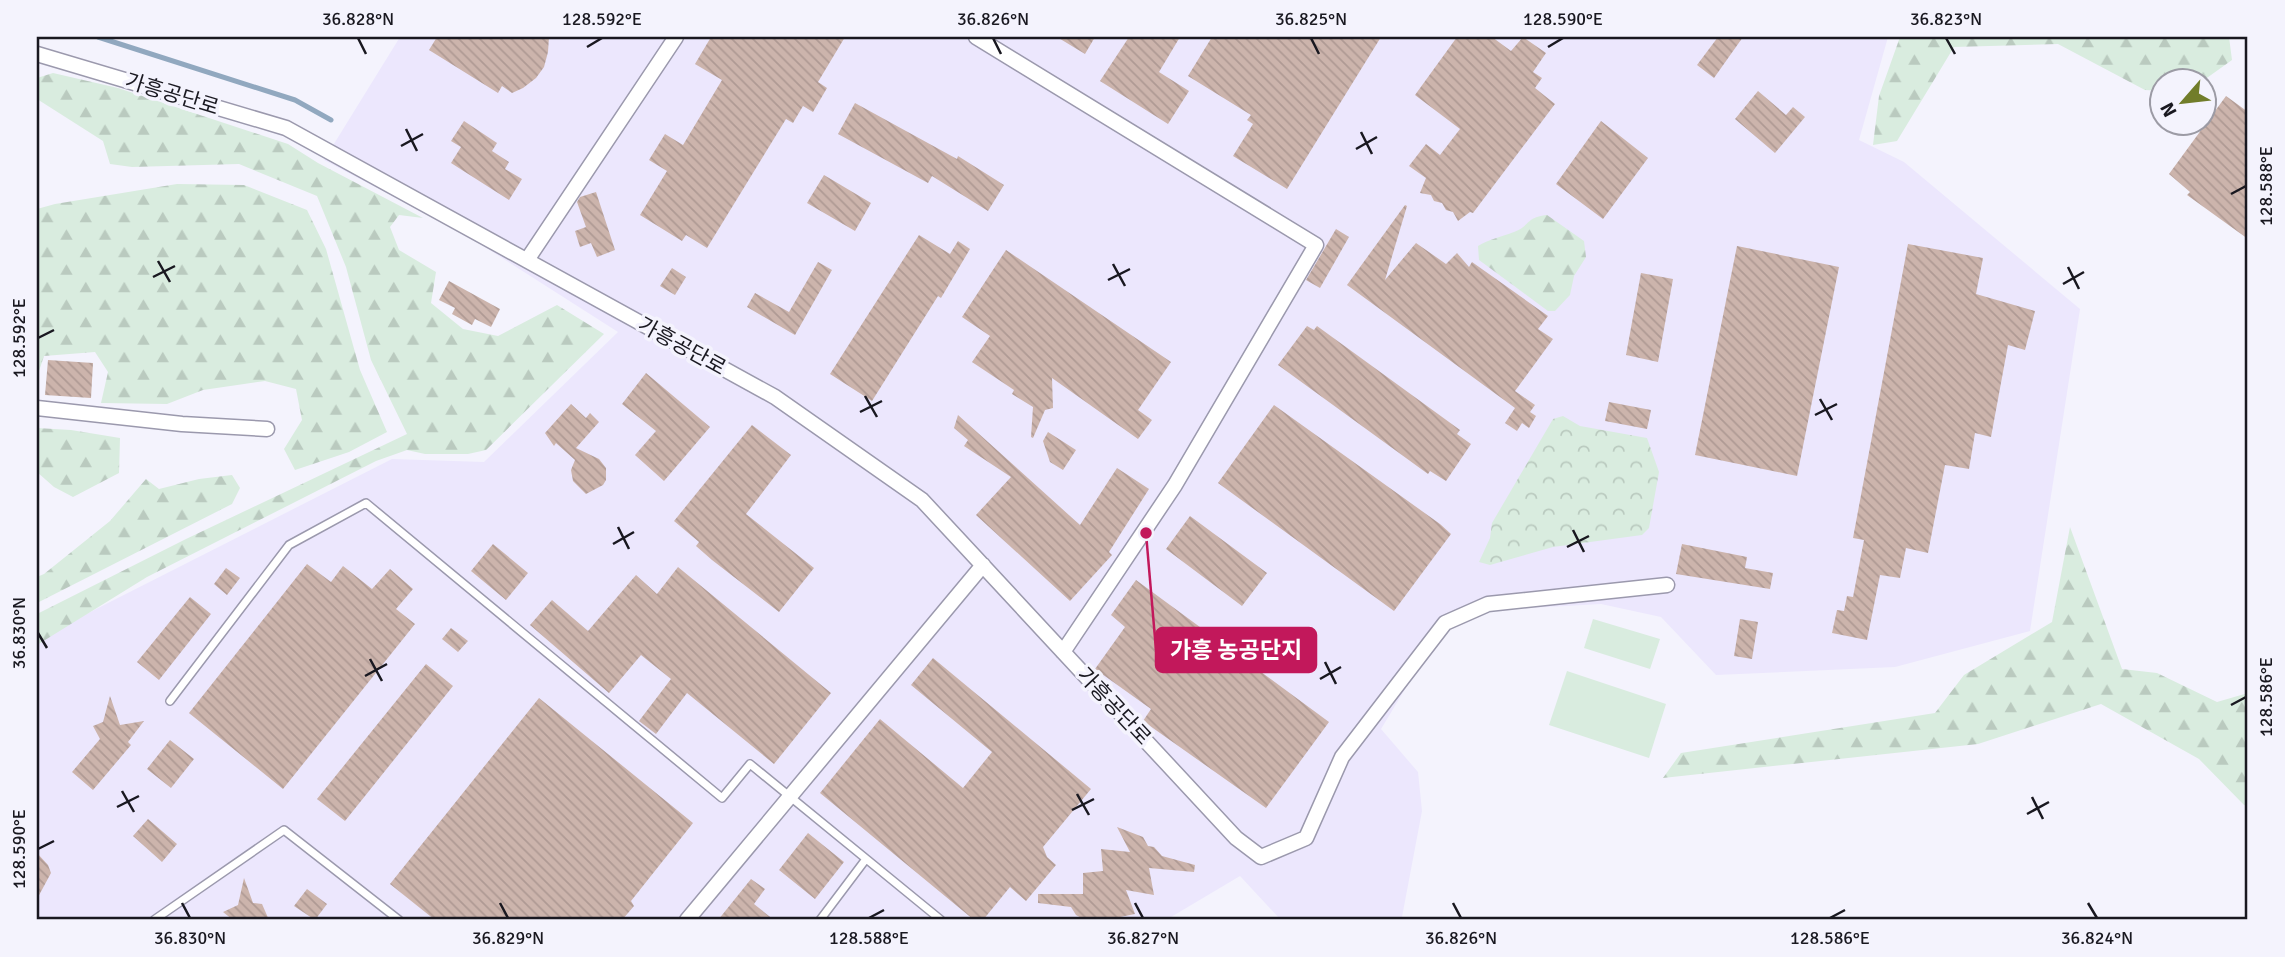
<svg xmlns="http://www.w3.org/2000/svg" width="2285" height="957" viewBox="0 0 2285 957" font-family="Signika,'Noto Sans KR',sans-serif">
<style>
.industrial{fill:#ece7fd}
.grass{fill:#d9ecdf}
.forest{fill:url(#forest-firs)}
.park{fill:url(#park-crowns)}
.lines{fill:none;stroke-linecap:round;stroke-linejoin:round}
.stream{stroke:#91a8bf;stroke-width:5}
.building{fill:url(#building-back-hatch)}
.service-casing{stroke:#9b99ad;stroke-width:10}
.minor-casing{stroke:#9b99ad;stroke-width:17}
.service{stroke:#fff;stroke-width:7}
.minor{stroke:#fff;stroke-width:14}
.ticks{fill:none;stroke:#191820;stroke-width:2.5}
.labels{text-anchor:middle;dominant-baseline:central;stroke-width:7;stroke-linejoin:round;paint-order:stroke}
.street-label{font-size:21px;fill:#191820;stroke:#f4f3fd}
.leader{fill:none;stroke:#c2185b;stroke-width:2.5}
.callout-dot{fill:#c2185b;stroke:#f4f3fd;stroke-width:2.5}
.callout{fill:#c2185b;stroke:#c2185b;stroke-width:2.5}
.callout-label{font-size:23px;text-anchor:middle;font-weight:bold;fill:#fff}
.neatline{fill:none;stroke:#191820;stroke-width:2.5}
.ticks-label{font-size:18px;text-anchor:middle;fill:#191820}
</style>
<defs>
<pattern id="forest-firs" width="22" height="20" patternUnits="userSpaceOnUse" patternTransform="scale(1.75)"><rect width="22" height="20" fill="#d9ecdf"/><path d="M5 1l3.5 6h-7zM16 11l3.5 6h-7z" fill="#bacabf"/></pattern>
<pattern id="park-crowns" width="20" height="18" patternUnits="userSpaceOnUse" patternTransform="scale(1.75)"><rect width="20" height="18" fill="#d9ecdf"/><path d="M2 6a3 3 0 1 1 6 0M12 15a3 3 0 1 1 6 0" fill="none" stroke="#bacabf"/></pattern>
<pattern id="building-back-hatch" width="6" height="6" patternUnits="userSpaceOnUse" patternTransform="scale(1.75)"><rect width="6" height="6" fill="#ccb4ac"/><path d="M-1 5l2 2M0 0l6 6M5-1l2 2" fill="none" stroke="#af9a94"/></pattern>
</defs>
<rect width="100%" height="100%" fill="#f4f3fd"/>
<path class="industrial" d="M 400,37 L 1888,37 L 1859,140 L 1904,162 L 2080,309 L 2030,631 L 1895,667 L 1716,675 L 1661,617 L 1601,604 L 1491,610 L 1445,623 L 1381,729 L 1418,772 L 1422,811 L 1402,917 L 1398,920 L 1280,919 L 1240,876 L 1166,920 L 37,920 L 37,639 L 392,459 L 484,462 L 618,332 L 466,235 L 324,160 Z"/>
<path class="grass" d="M 1593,619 L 1660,639 L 1650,669 L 1584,648 Z
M 1567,671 L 1666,704 L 1649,758 L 1549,725 Z"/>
<path class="forest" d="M 1900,37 L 2229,37 L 2232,60 L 2204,80 L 2162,80 L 2162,91 L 2145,90 L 2058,44 L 1954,47 L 1897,141 L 1873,145 L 1879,96 Z
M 53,73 L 118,88 L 288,144 L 318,163 L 423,218 L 399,215 L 390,227 L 399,250 L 436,272 L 431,303 L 463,329 L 498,336 L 557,305 L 604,334 L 486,450 L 468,454 L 425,454 L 407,450 L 376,461 L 147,577 L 37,645 L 37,614 L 186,539 L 407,434 L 371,360 L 346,267 L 317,196 L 239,164 L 132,167 L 110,164 L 103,141 L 37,99 L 37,78 Z
M 177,184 L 244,185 L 307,210 L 326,249 L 360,370 L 387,432 L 349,452 L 295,470 L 284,449 L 302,420 L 296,389 L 265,381 L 203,390 L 167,404 L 101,403 L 108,372 L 95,352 L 44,356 L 37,377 L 37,209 L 55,204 Z
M 1547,215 L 1584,241 L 1586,257 L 1574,276 L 1570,295 L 1555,311 L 1548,311 L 1479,260 L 1478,246 C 1490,239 1501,237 1514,232 C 1530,226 1526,217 1547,215 Z
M 37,428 L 71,430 L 120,438 L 119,473 L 73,497 L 54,487 L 37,472 Z
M 232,475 L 240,488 L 232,504 L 37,603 L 37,577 L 44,574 L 110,521 L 146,479 L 159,489 L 199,479 Z
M 2070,527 L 2122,669 L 2157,673 L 2217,702 L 2248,693 L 2248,806 L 2244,805 L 2199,759 L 2101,704 L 1978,744 L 1663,778 L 1681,753 L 1935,713 L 1964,675 L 2052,622 Z"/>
<path class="park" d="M 1563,416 L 1580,426 L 1647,438 L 1659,472 L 1649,528 L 1642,535 L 1553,547 L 1490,565 L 1479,562 L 1490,538 L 1492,523 L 1553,419 Z"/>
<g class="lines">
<path class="stream" d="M 98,37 L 295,100 L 331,120"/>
</g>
<path class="building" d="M 437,37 L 549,37 L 548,52 L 544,67 L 536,78 L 523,88 L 512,93 L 502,86 L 498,93 L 429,50 Z
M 711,37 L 845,37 L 818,82 L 827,88 L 813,112 L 803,106 L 793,123 L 786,119 L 707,248 L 686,235 L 682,241 L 640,215 L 667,171 L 649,160 L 665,134 L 683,145 L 722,80 L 695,64 Z
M 1057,37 L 1095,37 L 1085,54 Z
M 1129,37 L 1180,37 L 1159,72 L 1189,91 L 1168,124 L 1100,81 Z
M 1212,37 L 1381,37 L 1287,189 L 1233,156 L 1253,124 L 1247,120 L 1251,115 L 1188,76 Z
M 1457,37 L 1492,37 L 1511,51 L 1523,37 L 1546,53 L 1533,72 L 1542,78 L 1535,88 L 1555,104 L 1473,213 L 1470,212 L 1458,221 L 1453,212 L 1446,210 L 1442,203 L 1434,201 L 1431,195 L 1420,193 L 1426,178 L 1409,166 L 1426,144 L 1440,155 L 1460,129 L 1415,95 Z
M 1718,37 L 1743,37 L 1714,78 L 1697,65 Z
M 1758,91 L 1786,115 L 1793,107 L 1805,117 L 1775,153 L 1735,119 Z
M 2226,96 L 2248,112 L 2248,239 L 2187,195 L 2190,192 L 2169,174 Z
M 855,103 L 957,159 L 958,156 L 1004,185 L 988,211 L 932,176 L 928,183 L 838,134 Z
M 464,121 L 497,143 L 492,151 L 509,162 L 505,169 L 522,179 L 509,200 L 451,163 L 461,147 L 451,141 Z
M 1601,121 L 1648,158 L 1603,219 L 1556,184 Z
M 824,175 L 871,203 L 855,231 L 807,203 Z
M 596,192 L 615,250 L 597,257 L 591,243 L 580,247 L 575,231 L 586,227 L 577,202 L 580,197 Z
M 1405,205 L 1407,206 L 1385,280 L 1416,243 L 1446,264 L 1457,253 L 1469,267 L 1472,262 L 1548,316 L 1538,329 L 1553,339 L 1515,391 L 1535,405 L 1530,412 L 1536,416 L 1529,428 L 1522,423 L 1517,431 L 1505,423 L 1515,408 L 1347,285 Z
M 1336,229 L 1349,237 L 1320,288 L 1306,280 Z
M 919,235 L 950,254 L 958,241 L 970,249 L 941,298 L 938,296 L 872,401 L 830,374 Z
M 1908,244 L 1983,258 L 1976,294 L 2035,311 L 2025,350 L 2008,345 L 1991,437 L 1975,433 L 1969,469 L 1945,465 L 1928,553 L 1906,548 L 1900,578 L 1880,575 L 1867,640 L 1832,633 L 1837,610 L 1844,611 L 1847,596 L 1853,597 L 1864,540 L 1853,538 Z
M 1737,246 L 1839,267 L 1797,476 L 1695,455 Z
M 1006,250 L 1171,362 L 1138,410 L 1152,420 L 1138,439 L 1052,378 L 1053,408 L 1045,410 L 1033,438 L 1031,437 L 1033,407 L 1012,394 L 1014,390 L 972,362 L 990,336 L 962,317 Z
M 818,262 L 832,270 L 795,335 L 747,307 L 755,293 L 789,312 Z
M 672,268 L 686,277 L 675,295 L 660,286 Z
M 1641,273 L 1673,279 L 1658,362 L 1626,355 Z
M 449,281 L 500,309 L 491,327 L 475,319 L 472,325 L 452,314 L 455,308 L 439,300 Z
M 1307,326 L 1314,330 L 1317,326 L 1460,430 L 1457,434 L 1471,444 L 1446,481 L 1430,471 L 1428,474 L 1278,365 Z
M 48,360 L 93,363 L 91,398 L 45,395 Z
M 646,373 L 710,427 L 664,481 L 635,455 L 656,431 L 622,404 Z
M 1609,402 L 1651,410 L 1647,429 L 1605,421 Z
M 571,404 L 586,418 L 590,413 L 599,422 L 576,448 L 599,459 L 606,468 L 606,480 L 603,485 L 586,494 L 573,481 L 571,470 L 575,460 L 556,443 L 554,446 L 545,433 Z
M 1274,405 L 1440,524 L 1451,534 L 1394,611 L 1218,483 Z
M 958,415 L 1080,525 L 1117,468 L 1149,489 L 1109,552 L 1112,555 L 1070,601 L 976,515 L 1011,477 L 964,446 L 968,440 L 954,428 Z
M 752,425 L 791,455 L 746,514 L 814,568 L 779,612 L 712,560 L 696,546 L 699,542 L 674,521 Z
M 1048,432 L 1076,450 L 1063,470 L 1050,462 L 1043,441 Z
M 1190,516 L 1267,573 L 1242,606 L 1166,549 Z
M 493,544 L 528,573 L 506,600 L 471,571 Z
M 1682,544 L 1747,557 L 1745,568 L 1773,573 L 1770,589 L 1676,574 Z
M 307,564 L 331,582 L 343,566 L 372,589 L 390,569 L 413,589 L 396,609 L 415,624 L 283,789 L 189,713 Z
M 678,567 L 831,693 L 774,764 L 687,693 L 656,734 L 639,721 L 671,679 L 641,655 L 609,693 L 530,625 L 552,600 L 588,631 L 636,575 L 657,594 Z
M 226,568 L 240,578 L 227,595 L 214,584 Z
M 1136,580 L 1329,722 L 1266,808 L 1143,721 L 1151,709 L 1095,669 L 1125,627 L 1111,615 Z
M 190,597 L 211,614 L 159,680 L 137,662 Z
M 1740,619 L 1758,622 L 1752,659 L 1734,656 Z
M 451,628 L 468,641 L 458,652 L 442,639 Z
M 933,658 L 1091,789 L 1043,847 L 1047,857 L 1056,865 L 1026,901 L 1010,887 L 983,920 L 974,920 L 820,793 L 880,719 L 963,788 L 992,752 L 911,685 Z
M 426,664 L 453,686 L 345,821 L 317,799 Z
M 110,696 L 120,725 L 144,721 L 128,742 L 131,745 L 93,790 L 72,772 L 100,739 L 93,726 L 103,722 Z
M 539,698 L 693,823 L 631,901 L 634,906 L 622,920 L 435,920 L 390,884 Z
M 170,740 L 194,759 L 171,788 L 147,769 Z
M 148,819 L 177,844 L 162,862 L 133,836 Z
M 1117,827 L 1143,837 L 1148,846 L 1154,847 L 1162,856 L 1195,865 L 1194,872 L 1149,868 L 1154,895 L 1126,890 L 1135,914 L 1105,920 L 1085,920 L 1076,915 L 1071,907 L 1038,903 L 1038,894 L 1083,894 L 1083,873 L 1103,871 L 1101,849 L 1130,852 Z
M 808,833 L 844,862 L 815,899 L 779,870 Z
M 37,853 L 48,865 L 51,873 L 37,899 Z
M 244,878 L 253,903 L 262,904 L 269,920 L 233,920 L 223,912 L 238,905 Z
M 751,879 L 765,889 L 754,904 L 774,920 L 718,920 Z
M 307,889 L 327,904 L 315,920 L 294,906 Z"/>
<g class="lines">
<defs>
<path id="service" d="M 170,701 L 289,545 L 366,503 L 722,798 L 750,764 L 941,920
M 154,920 L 284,830 L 399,920
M 820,920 L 866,859"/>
<path id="minor" d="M 976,37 L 1316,245 L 1175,485 L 1063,652
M 37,54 L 286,128 L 775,397 L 922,500 L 1236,838 L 1261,857 L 1306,838 L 1342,757 L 1445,623 L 1488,604 L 1667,585
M 527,260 L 676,37
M 37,408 L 182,424 L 267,429
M 687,920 L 983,565"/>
</defs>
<use href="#service" class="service-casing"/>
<use href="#minor" class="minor-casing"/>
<use href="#service" class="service"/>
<use href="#minor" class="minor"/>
</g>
<path class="ticks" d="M 358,38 L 366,54M 993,38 L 1001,54M 1311,38 L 1319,54M 1946,38 L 1955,54M 587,47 L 602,38M 1548,47 L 1563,38M 406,129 L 417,151M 1361,132 L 1372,154M 401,146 L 423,134M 1356,149 L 1377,137M 2231,194 L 2246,186M 158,261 L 170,282M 1113,264 L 1125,286M 2068,267 L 2079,289M 153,277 L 175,266M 1108,280 L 1130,269M 2063,284 L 2084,272M 38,338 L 54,330M 865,396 L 877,417M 1820,399 L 1832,420M 860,412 L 882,401M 1815,415 L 1837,404M 618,527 L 629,549M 1573,530 L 1584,552M 613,544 L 634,532M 1567,547 L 1589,536M 38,633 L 47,648M 370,659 L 382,681M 1325,662 L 1336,684M 365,676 L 387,664M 1320,679 L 1341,667M 2231,705 L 2246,697M 122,791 L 134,812M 1077,794 L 1089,815M 2032,797 L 2043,819M 117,807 L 139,796M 1072,810 L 1094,799M 2027,814 L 2049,802M 38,849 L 54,841M 182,903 L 190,918M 500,903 L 508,918M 1135,903 L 1143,918M 1453,903 L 1461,918M 2088,903 L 2097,918M 869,918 L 884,910M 1830,918 L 1845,910"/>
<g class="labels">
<g class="street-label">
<text transform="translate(172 94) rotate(17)">가흥공단로</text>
<text transform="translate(682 346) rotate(29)">가흥공단로</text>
<text transform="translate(1114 706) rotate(47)">가흥공단로</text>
</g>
</g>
<path class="leader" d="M1146 533L1156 650"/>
<circle class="callout-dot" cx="1146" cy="533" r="7"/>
<rect class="callout" x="1156" y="628" width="160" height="44" rx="7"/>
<g class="callout-label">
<text x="1236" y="658">가흥 농공단지</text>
</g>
<rect width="2285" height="957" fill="none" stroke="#f4f3fd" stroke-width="77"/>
<g transform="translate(2183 102) rotate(242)"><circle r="33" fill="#f4f3fd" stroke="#9c9ba5" stroke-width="2"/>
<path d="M0-5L12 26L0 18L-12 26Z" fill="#717d2a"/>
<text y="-10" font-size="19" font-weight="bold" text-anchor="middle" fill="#191820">N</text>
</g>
<rect x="38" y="38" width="2208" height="880" class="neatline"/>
<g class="ticks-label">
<text x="358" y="25">36.828°N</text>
<text x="602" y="25">128.592°E</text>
<text x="993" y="25">36.826°N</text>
<text x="1311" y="25">36.825°N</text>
<text x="1563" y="25">128.590°E</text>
<text x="1946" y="25">36.823°N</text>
<text transform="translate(2266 186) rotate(-90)" y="6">128.588°E</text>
<text transform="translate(19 338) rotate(-90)" y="6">128.592°E</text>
<text transform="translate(19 633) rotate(-90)" y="6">36.830°N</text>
<text transform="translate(2266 697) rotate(-90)" y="6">128.586°E</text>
<text transform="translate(19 849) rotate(-90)" y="6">128.590°E</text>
<text x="190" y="944">36.830°N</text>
<text x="508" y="944">36.829°N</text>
<text x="869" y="944">128.588°E</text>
<text x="1143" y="944">36.827°N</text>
<text x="1461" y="944">36.826°N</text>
<text x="1830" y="944">128.586°E</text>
<text x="2097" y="944">36.824°N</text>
</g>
</svg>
